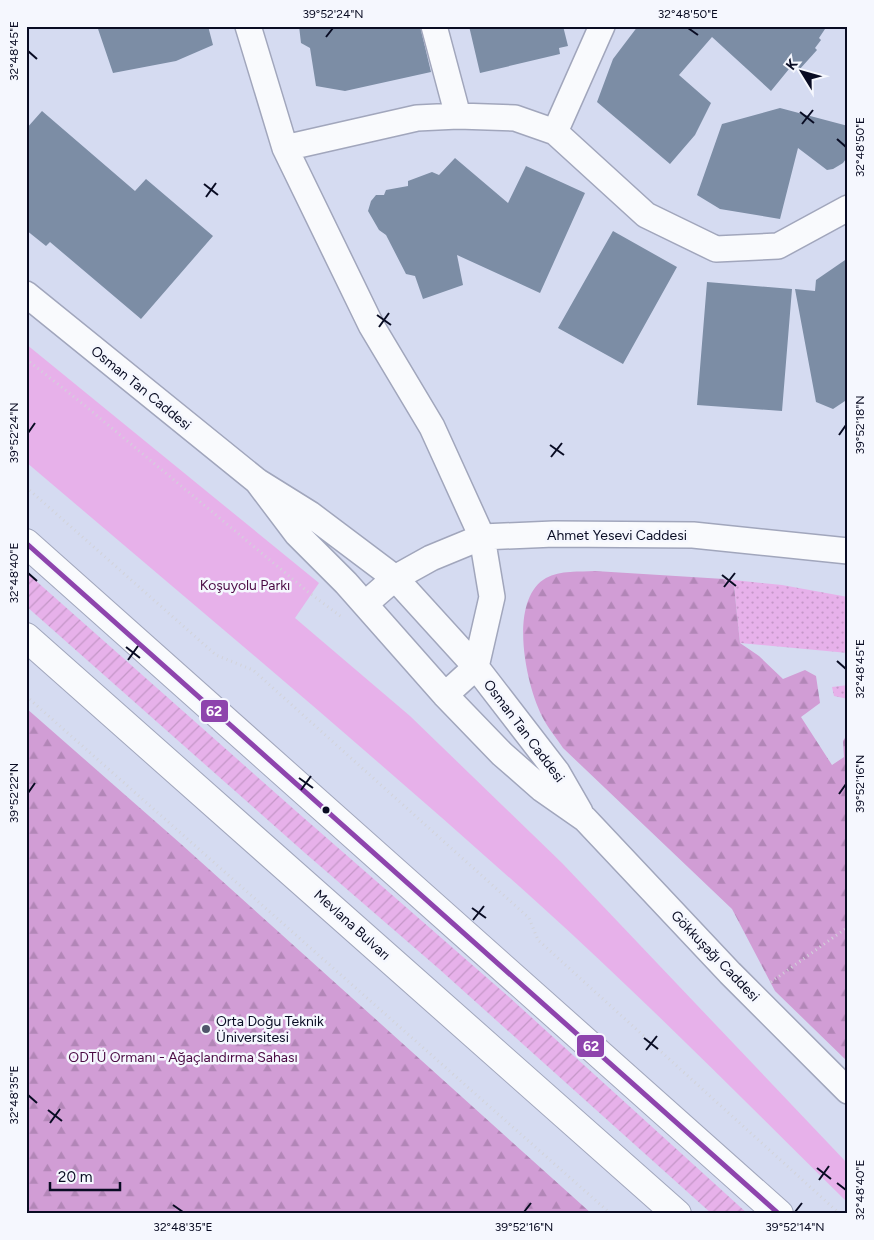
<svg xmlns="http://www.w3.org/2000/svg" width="874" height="1240" viewBox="0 0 874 1240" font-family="Figtree,sans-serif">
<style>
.grass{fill:url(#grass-dots)}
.forest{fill:url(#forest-firs)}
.park{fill:#e7b1ea}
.garden{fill:url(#garden-furrows)}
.building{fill:#7c8da5}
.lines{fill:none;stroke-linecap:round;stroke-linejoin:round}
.minor-casing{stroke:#a1a6bc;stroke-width:28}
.highway-casing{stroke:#a1a6bc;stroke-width:30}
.path{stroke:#d2d3da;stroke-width:3;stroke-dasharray:1 4;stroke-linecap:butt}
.minor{stroke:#f9fafd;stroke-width:25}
.highway{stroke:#f9fafd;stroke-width:28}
.bus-1-casing{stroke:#f5f7fe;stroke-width:9}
.bus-1{stroke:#8e44ad;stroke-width:5}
.ticks{fill:none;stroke:#090c23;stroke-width:2}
.bus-dot{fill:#090c23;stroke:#f5f7fe;stroke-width:2}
.poi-dot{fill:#50546b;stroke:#f5f7fe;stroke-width:2}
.labels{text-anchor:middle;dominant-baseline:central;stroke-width:5;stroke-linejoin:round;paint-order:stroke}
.street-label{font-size:14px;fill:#090c23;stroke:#f5f7fe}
.park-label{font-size:14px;fill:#4a0a43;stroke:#f5f7fe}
.poi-label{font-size:14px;fill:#090c23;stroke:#f5f7fe;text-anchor:start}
.line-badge{stroke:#f5f7fe;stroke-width:2}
.badge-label{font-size:14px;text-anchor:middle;font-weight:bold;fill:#fff}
.neatline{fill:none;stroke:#090c23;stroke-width:2}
.ticks-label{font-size:12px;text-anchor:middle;fill:#090c23}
</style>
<defs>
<pattern id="grass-dots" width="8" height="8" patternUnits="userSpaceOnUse" patternTransform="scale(1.25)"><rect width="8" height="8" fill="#e7b1ea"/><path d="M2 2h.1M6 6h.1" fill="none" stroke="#c597c8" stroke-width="1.8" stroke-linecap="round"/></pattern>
<pattern id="forest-firs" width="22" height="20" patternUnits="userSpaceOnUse" patternTransform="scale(1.25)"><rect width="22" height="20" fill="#d19dd5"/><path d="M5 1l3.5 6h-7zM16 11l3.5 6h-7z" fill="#b286b7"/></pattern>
<pattern id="garden-furrows" width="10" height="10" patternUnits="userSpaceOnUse" patternTransform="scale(1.25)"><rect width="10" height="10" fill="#e7b1ea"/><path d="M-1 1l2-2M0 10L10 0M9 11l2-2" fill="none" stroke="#c597c8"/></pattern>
</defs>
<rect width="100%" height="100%" fill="#d5dbf1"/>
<path class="grass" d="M 724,579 L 782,585 L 848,597 L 848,653 L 740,643 L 734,586 Z
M 848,685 L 848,699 L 834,696 L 832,687 Z"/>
<path class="forest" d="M 595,571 L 724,579 L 734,586 L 740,643 L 759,656 L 783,679 L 805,670 L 816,676 L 820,703 L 801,717 L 832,765 L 844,757 L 843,741 L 848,733 L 848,1062 L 775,991 L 732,909 L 563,748 C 557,739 549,729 544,720 C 526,688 507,600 546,578 C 560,570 580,572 595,571 Z
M 26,708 L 181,844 L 592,1214 L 26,1214 Z"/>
<path class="park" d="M 26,344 L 319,583 L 295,618 L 410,716 L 562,863 L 848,1164 L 848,1203 C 747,1103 646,1001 540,905 C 372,754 199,609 26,462 Z"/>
<path class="garden" d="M 26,572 L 297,812 L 509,997 L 748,1214 L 712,1214 L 438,968 L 305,853 L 26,606 Z"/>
<path class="building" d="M 97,26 L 208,26 L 213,45 L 176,61 L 113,73 Z
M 299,26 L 420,26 L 431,72 L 345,91 L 316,86 L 310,48 L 301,43 Z
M 469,26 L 563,26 L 568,46 L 559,48 L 560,54 L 480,73 Z
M 638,26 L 827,26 L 819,38 L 821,40 L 815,48 L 817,50 L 799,70 L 796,68 L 793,72 L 789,69 L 771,91 L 712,37 L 679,75 L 711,103 L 695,135 L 670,164 L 597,102 L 613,59 Z
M 780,108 L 848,126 L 848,156 L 843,163 L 833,169 L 827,170 L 798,148 L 780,219 L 720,209 L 697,195 L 722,124 Z
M 42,111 L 135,191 L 146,179 L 213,236 L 141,319 L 50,242 L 46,246 L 26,230 L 26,129 Z
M 455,158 L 508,203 L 526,166 L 585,193 L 540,293 L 457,255 L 463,285 L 423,299 L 415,276 L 406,274 L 386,235 L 379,230 L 368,211 L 371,201 L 376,195 L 384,195 L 386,190 L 408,186 L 408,181 L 432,172 L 439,175 Z
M 613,231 L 677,267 L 623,364 L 558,328 Z
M 848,258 L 848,399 L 833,409 L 816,402 L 795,289 L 815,291 L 816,280 Z
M 707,282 L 792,289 L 782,411 L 697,405 Z"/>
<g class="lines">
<defs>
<path id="minor" d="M 248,26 L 285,148 L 371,325 L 432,427 L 482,537 L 492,597 L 476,667 L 445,695
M 434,26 L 458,116
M 555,132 L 602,26
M 285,148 L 417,118 L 458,116 L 515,118 L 555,132 L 646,215 L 716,249 L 778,246 L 848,208
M 26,294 L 257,481 L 310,514 L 395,578 L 476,667 L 557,772 L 580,812
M 257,481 L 297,534 L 346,583 L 445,695 L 502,754 L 542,789 L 585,819 L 730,973 L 848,1091
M 365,604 L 395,578 L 431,558 L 482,537 L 554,534 L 693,535 L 848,551"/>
<path id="highway" d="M 26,543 L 779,1214
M 26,637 L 677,1214"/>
</defs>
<use href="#minor" class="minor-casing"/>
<use href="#highway" class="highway-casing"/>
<path class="path" d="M 26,359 L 83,404 L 307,591 L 343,618
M 26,487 L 216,655 L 253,670 L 529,918 L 538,940 L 840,1214
M 26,696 L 611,1214
M 771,982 L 848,927"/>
<use href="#minor" class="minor"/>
<use href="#highway" class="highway"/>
<defs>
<path id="bus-1" d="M 26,543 L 779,1214"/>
</defs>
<use href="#bus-1" class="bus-1-casing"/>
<use href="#bus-1" class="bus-1"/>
</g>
<path class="ticks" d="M 688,28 L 698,35M 326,37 L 333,28M 28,51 L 37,59M 800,112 L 814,123M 802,124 L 813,110M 837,139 L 846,147M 204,184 L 218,195M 206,197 L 216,183M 377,315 L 391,325M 379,327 L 389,313M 28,433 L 35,423M 839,435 L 846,425M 550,445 L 564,455M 551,457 L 562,443M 28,573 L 37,581M 722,575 L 736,586M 724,587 L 735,573M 126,647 L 140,658M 128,660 L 138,646M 837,661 L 846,669M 299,778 L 313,788M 301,790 L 311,776M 28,793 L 35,783M 839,794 L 846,784M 472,908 L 486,918M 473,920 L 484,906M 644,1038 L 658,1049M 646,1050 L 657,1036M 28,1095 L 37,1103M 48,1110 L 62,1121M 50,1123 L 60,1109M 817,1168 L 831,1179M 819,1180 L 829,1166M 837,1183 L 846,1190M 173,1205 L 183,1212M 524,1212 L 531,1203M 795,1212 L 802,1203"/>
<circle class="bus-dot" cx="326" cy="810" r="4.5"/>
<circle class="poi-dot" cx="206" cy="1029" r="5"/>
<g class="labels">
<g class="street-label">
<text transform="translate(141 388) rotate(39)">Osman Tan Caddesi</text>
<text x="617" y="535">Ahmet Yesevi Caddesi</text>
<text transform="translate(524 731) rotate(53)">Osman Tan Caddesi</text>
<text transform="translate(352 925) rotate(42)">Mevlana Bulvarı</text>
<text transform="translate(715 956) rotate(46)">Gökkuşağı Caddesi</text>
</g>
<g class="park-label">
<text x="245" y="585">Koşuyolu Parkı</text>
<text x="183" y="1057">ODTÜ Ormanı - Ağaçlandırma Sahası</text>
</g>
<g class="poi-label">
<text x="216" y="1021">Orta Doğu Teknik<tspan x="216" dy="16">Üniversitesi</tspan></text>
</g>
</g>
<g class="line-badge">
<rect x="200" y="699" width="29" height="24" rx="5" fill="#8e44ad"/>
<rect x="576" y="1034" width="29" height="24" rx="5" fill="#8e44ad"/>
</g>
<g class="badge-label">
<text x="214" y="716">62</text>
<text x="591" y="1051">62</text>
</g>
<rect width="874" height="1240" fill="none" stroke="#f5f7fe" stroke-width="55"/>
<g transform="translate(802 72) rotate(307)" stroke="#f5f7fe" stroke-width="4" paint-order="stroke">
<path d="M0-4L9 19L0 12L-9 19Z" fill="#090c23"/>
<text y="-8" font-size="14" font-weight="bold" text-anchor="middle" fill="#090c23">K</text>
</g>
<path d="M50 1182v8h70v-8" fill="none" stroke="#090c23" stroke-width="2.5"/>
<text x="58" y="1182" font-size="15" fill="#090c23" stroke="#f5f7fe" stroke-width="4" paint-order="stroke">20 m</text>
<rect x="28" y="28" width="818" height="1184" class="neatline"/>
<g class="ticks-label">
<text x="333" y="18">39°52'24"N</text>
<text x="688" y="18">32°48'50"E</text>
<text transform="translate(14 51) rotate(-90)" y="4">32°48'45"E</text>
<text transform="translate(860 147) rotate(-90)" y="4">32°48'50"E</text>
<text transform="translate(860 425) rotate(-90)" y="4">39°52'18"N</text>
<text transform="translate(14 433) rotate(-90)" y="4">39°52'24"N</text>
<text transform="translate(14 573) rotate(-90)" y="4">32°48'40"E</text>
<text transform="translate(860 669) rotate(-90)" y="4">32°48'45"E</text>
<text transform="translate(860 784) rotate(-90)" y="4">39°52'16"N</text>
<text transform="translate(14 793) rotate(-90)" y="4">39°52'22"N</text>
<text transform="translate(14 1095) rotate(-90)" y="4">32°48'35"E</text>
<text transform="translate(860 1190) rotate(-90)" y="4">32°48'40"E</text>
<text x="183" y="1231">32°48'35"E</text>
<text x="524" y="1231">39°52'16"N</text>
<text x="795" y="1231">39°52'14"N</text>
</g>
</svg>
